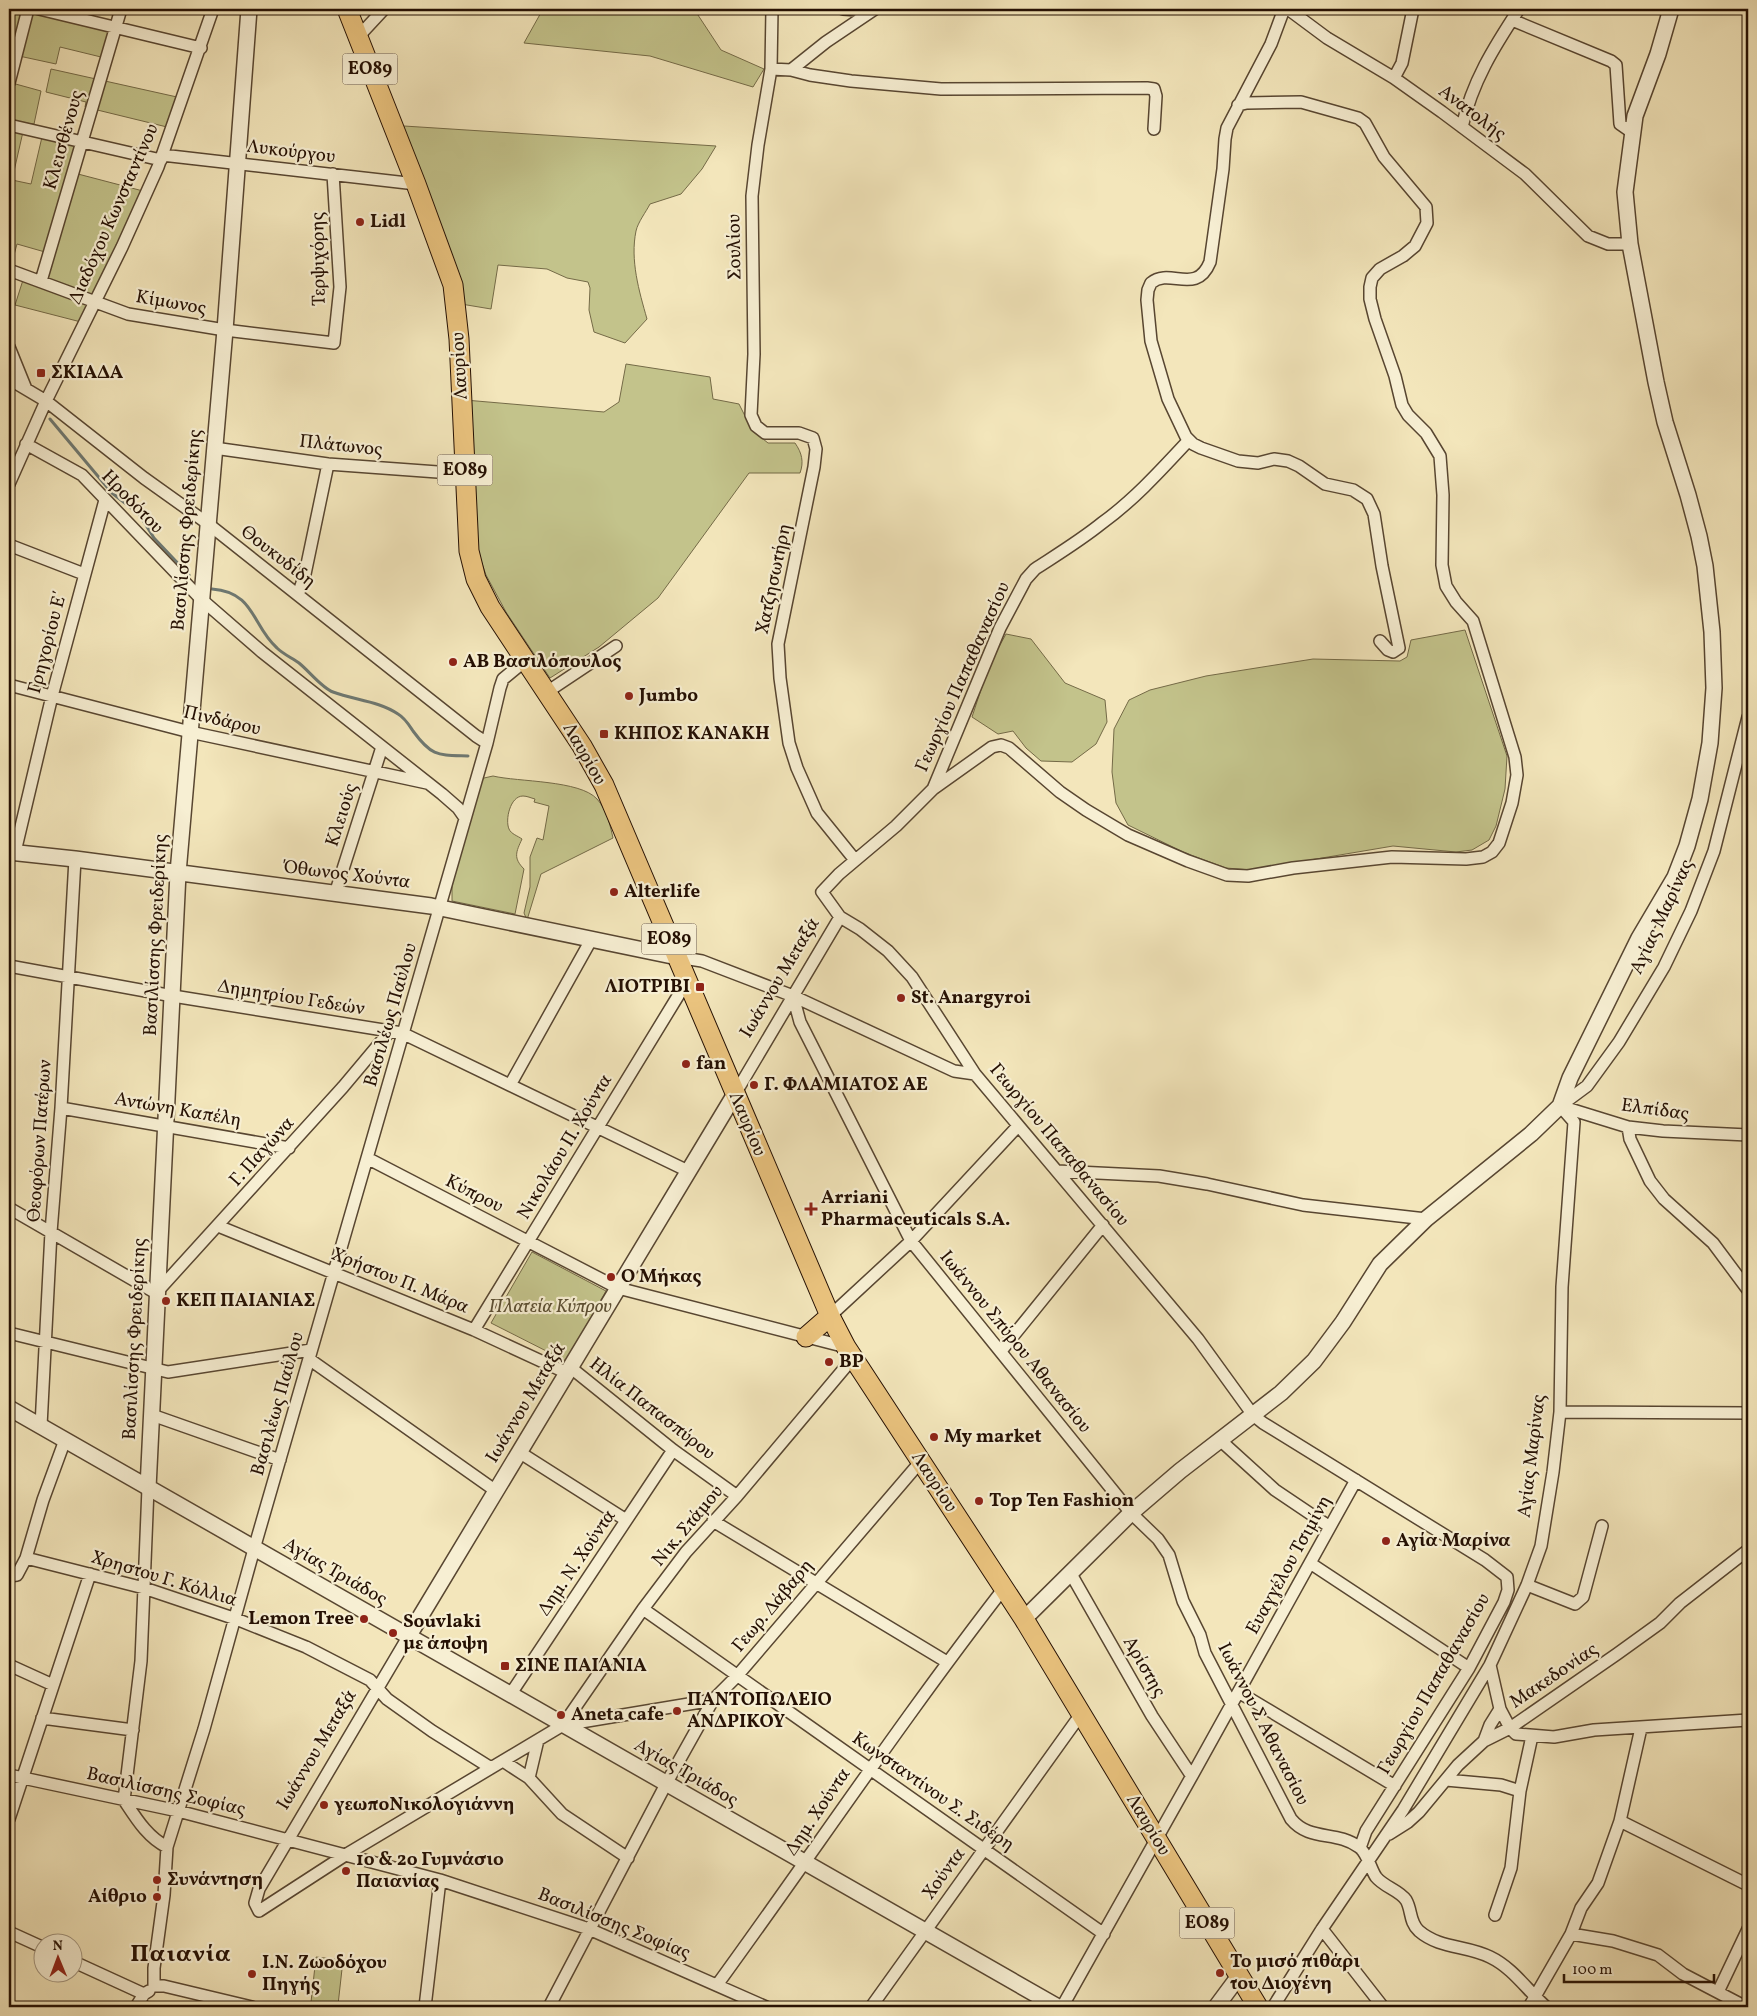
<svg xmlns="http://www.w3.org/2000/svg" width="1757" height="2016" viewBox="0 0 1757 2016" font-family="Vollkorn,serif">
<style>
.green{fill:#c3c38b;stroke:#746a47}
.lines{fill:none;stroke-linecap:round;stroke-linejoin:round}
.stream{stroke:#6e7871;stroke-width:3}
.minor-casing{stroke:#584631;stroke-width:14}
.tertiary-casing{stroke:#584631;stroke-width:18}
.primary-casing{stroke:#251003;stroke-width:21}
.minor{stroke:#f7efd3;stroke-width:11}
.tertiary{stroke:#f7efd3;stroke-width:15}
.primary{stroke:#eac37e;stroke-width:19}
.poi-dot{fill:#8f2418;stroke:#f7efd3;stroke-width:2}
.labels{text-anchor:middle;dominant-baseline:central;stroke-width:4.5;stroke-linejoin:round;paint-order:stroke}
.shield{fill:#f7efd3;stroke:#645341;stroke-width:1}
.shield-label{font-size:18px;font-weight:bold;fill:#251003}
.street-label{font-size:19px;fill:#251003;stroke:#f7efd3}
.poi-label{font-size:19px;font-weight:bold;fill:#251003;stroke:#f7efd3;text-anchor:start}
.park-label{font-size:19px;font-style:italic;fill:#5c4f33;stroke:#f7efd3}
.district-label{font-size:24px;font-weight:bold;letter-spacing:1px;fill:#251003;stroke:#f7efd3}
</style>
<rect width="100%" height="100%" fill="#f3e6bb"/>
<filter id="stains"><feTurbulence type="fractalNoise" baseFrequency=".004" numOctaves="4"/><feColorMatrix values="0 0 0 0 .2 0 0 0 0 .09 0 0 0 0 .02 0 0 0 .5 -.17"/></filter>
<radialGradient id="worn" r=".72"><stop offset=".6" stop-color="#630" stop-opacity="0"/><stop offset="1" stop-color="#630" stop-opacity=".3"/></radialGradient>
<path class="green" d="M 9,9 L 27,9 L 111,29 L 101,57 L 60,47 L 56,64 L 19,56 L 22,48 L 9,44 Z
M 543,9 L 694,9 L 721,50 L 764,69 L 753,87 L 650,56 L 524,43 Z
M 51,69 L 177,97 L 167,127 L 85,107 L 86,102 L 46,92 Z
M 12,83 L 41,91 L 34,124 L 25,123 L 12,180 L 31,184 L 42,137 L 78,145 L 45,252 L 17,244 L 11,266 L 9,266 L 9,95 Z
M 404,126 L 716,146 L 702,169 L 681,194 L 650,204 C 646,212 638,222 636,231 C 630,260 639,291 647,319 L 625,343 L 594,332 L 589,310 L 590,288 L 588,282 L 567,278 L 547,269 L 498,265 L 491,309 L 461,304 L 398,130 Z
M 78,174 L 143,191 L 81,322 L 15,305 L 23,280 L 43,286 Z
M 626,364 L 710,377 L 713,399 L 739,404 L 752,430 L 768,443 L 795,443 C 802,453 804,462 800,473 L 749,473 L 658,598 L 599,647 L 550,678 L 506,612 L 486,575 L 478,552 L 476,502 L 465,400 L 604,412 L 619,402 Z
M 1465,630 L 1507,756 L 1505,789 L 1496,826 L 1489,840 L 1472,850 L 1456,852 L 1393,846 L 1251,870 L 1226,868 L 1183,852 L 1128,825 L 1116,803 L 1112,772 L 1114,729 L 1129,700 L 1150,690 L 1206,676 L 1313,659 L 1400,661 L 1407,657 L 1411,640 Z
M 1006,634 L 1031,639 L 1065,683 L 1105,700 L 1107,722 L 1096,744 L 1072,762 L 1041,761 L 1026,748 L 1013,731 L 998,734 L 972,717 L 989,665 Z
M 493,776 C 518,782 580,780 597,799 C 607,810 610,825 613,838 L 541,874 L 527,920 L 524,913 L 530,887 L 530,857 L 537,838 L 543,840 L 549,806 L 534,802 L 535,799 C 531,798 527,796 523,796 C 510,796 505,820 509,829 C 511,834 518,836 522,839 C 516,852 513,858 524,869 L 515,914 L 452,901 L 452,885 L 477,787 L 484,778 Z
M 532,1252 L 606,1291 L 566,1361 L 491,1323 Z
M 316,1957 L 343,1960 L 338,2005 L 311,2002 Z"/>
<g class="lines">
<path class="stream" d="M 50,419 L 112,493 L 139,514 L 154,538 L 189,575
M 212,589 C 255,592 252,626 277,648 C 283,654 292,658 299,663 C 309,671 322,688 333,692 C 354,700 379,701 398,714 C 405,718 409,725 413,731 C 432,757 438,755 468,756"/>
<defs>
<path id="minor" d="M 39,9 L 201,48
M 772,9 L 771,69 L 758,145 L 752,196 L 754,354 L 751,415 L 756,426 L 765,433 L 799,433 L 813,438 L 816,449 L 814,467 L 778,644 L 780,678 L 789,743 L 797,768 L 817,813 L 855,860
M 843,9 L 872,11
M 1284,9 L 1271,44 L 1227,128 L 1225,139 L 1223,169 L 1210,262 C 1196,296 1170,267 1151,283 L 1148,290 L 1147,300 L 1151,341 L 1168,399 L 1186,437 L 1193,444 L 1201,448 L 1238,461 L 1258,463 L 1274,459 L 1288,461 L 1299,466 L 1325,484 L 1353,490 L 1367,499 L 1374,514 L 1382,566 L 1399,648 L 1393,652 L 1388,650 L 1380,641
M 1288,9 L 1327,38 L 1394,78 L 1442,112 L 1525,174 L 1588,236 L 1608,244 L 1630,244
M 1512,20 L 1611,61 L 1616,65 L 1620,124 L 1633,133
M 358,37 L 384,9
M 771,69 L 791,70 L 810,75 L 851,81 L 941,89 L 1147,88 L 1154,89 L 1156,96 L 1154,129
M 791,70 L 826,42 L 875,9
M 1394,78 L 1402,63 L 1413,9
M 9,83 L 28,9
M 9,125 L 161,160
M 1462,127 C 1472,82 1494,47 1519,9
M 162,155 L 416,184
M 9,270 L 128,314 L 225,330 L 334,343 L 340,287 L 333,174
M 41,281 L 121,9
M 9,347 L 26,389
M 9,379 L 46,401 L 144,478 L 207,523 L 476,736 L 487,743
M 1189,440 C 1162,469 1134,500 1102,523 C 1081,540 1058,554 1035,569 L 1026,579 L 1000,628 L 933,789 L 896,826 L 839,874 L 822,892 L 840,917 L 860,929 L 888,951 L 912,977 L 975,1074 L 1198,1339 L 1253,1415 L 1263,1423 L 1485,1560 L 1507,1577 L 1508,1590 L 1504,1602 L 1469,1668 L 1366,1831 L 1360,1848
M 26,444 L 82,475 L 201,599 L 262,652 L 442,794 L 458,808 L 465,818
M 214,448 L 328,464 L 465,474
M 9,484 L 46,401 L 122,247 L 158,167 L 213,9
M 9,545 L 84,574
M 298,595 L 305,574 L 328,464
M 9,685 L 190,732 L 427,783
M 547,692 L 616,646
M 933,789 L 992,747 L 1001,745 L 1009,748 L 1060,792 L 1086,810 L 1128,835 L 1188,861 L 1227,875 L 1248,876 L 1293,868 L 1392,857 L 1466,859 L 1483,857 L 1492,852 L 1499,843 L 1512,803 L 1517,775 L 1515,757 L 1473,621 L 1456,602 L 1446,586 L 1442,565 L 1443,495 L 1440,456 L 1426,433 L 1408,415 L 1402,405 L 1395,376 L 1375,319 L 1370,299 L 1370,287 L 1372,278 L 1380,269 L 1403,256 L 1415,246 L 1427,223 L 1426,207 L 1384,157 L 1365,123 L 1358,118 L 1301,102 L 1247,103 L 1238,105
M 15,852 L 52,696 L 105,500
M 335,894 L 382,747
M 677,957 L 702,961 L 793,996 L 954,1071 L 975,1074
M 9,966 L 173,996 L 402,1033 L 688,1171
M 793,996 L 800,1022 L 911,1241 L 1131,1513 L 1158,1539 L 1169,1555 L 1183,1601 L 1200,1635 L 1205,1653 L 1291,1819 C 1310,1842 1336,1830 1359,1847 C 1368,1854 1370,1868 1376,1877 C 1384,1887 1399,1890 1406,1900 C 1412,1910 1409,1922 1419,1931 C 1440,1949 1466,1945 1490,1957 C 1513,1968 1527,1990 1546,2007
M 510,1085 L 591,940
M 735,1094 L 840,917
M 1560,1106 L 1587,1086 L 1619,1042 L 1664,967 L 1691,911 L 1714,851 L 1748,717
M 1560,1106 L 1628,1127 L 1663,1131 L 1748,1135
M 61,1108 L 289,1148
M 1628,1127 L 1630,1139 L 1650,1181 L 1664,1199 L 1713,1243 L 1748,1290
M 367,1158 L 618,1288 L 846,1347
M 1057,1171 L 1159,1176 L 1207,1184 L 1303,1205 L 1426,1219
M 9,1208 L 156,1293 L 343,1087 L 390,1031
M 218,1226 L 474,1330 L 567,1373
M 830,1316 L 911,1241 L 1018,1126
M 474,1330 L 681,991 L 689,988
M 9,1333 L 168,1372 L 311,1350
M 1001,1351 L 1103,1225
M 309,1359 L 496,1491
M 570,1367 L 673,1450 L 737,1496
M 1560,1412 L 1748,1413
M 152,1415 L 280,1460
M 41,1426 L 51,1232 L 61,1108 L 75,859
M 1220,1440 L 1275,1490 L 1330,1527
M 519,1452 L 626,1520
M 148,1488 L 141,1661 L 124,1800 C 136,1818 147,1837 167,1847
M 713,1521 L 947,1662
M 26,1558 L 144,1588 L 236,1619 L 306,1647 L 370,1680 L 387,1699 L 432,1731 L 491,1768
M 1310,1563 L 1469,1668
M 1071,1574 L 1152,1716 L 1191,1775
M 9,1576 L 17,1575 L 26,1558 L 43,1500 L 65,1440
M 1527,1585 L 1575,1604 L 1583,1597 L 1602,1526
M 643,1609 L 1104,1934
M 408,1637 L 259,1889 L 255,1903 L 259,1911 L 347,1854 L 563,1725 L 713,1700
M 9,1665 L 53,1685
M 1490,1665 L 1500,1709 L 1510,1728 L 1516,1734 L 1554,1737 L 1594,1730 L 1748,1720
M 1240,1693 L 1395,1786
M 510,1695 L 673,1450
M 42,1718 L 133,1730
M 563,1725 L 643,1609 L 686,1552 L 737,1496 L 853,1358
M 1484,1741 L 1490,1725 L 1500,1709
M 503,1761 L 529,1778 L 562,1814 L 628,1858
M 9,1775 L 178,1811 L 440,1880 L 589,1929 L 766,2007
M 529,1778 L 538,1740
M 1446,1780 L 1501,1785 L 1520,1791
M 9,1819 L 90,1574
M 1620,1821 L 1748,1885
M 1389,1834 L 1408,1822 L 1419,1812 L 1458,1765 L 1484,1741 L 1510,1728 L 1617,1654 L 1660,1623 L 1680,1603 L 1748,1550
M 1495,1915 L 1511,1868 L 1520,1791 L 1532,1736
M 1322,1929 L 1383,2007
M 9,1932 L 42,1947
M 1571,1934 L 1613,1941 L 1658,1955 L 1683,1974 L 1746,2007
M 72,1961 L 144,1994
M 717,1985 C 813,1853 904,1717 1004,1588
M 154,1986 L 154,1968 L 164,1895 L 167,1847 L 204,1729 L 254,1549 L 487,743 L 500,688 L 503,679 L 526,660
M 154,1986 L 164,1986 L 252,2007
M 1718,1992 L 1748,1929
M 136,2007 L 144,1994 L 149,1991
M 425,2007 L 440,1880
M 549,2007 L 666,1784 L 713,1700 L 737,1676 L 921,1461
M 871,2007 L 1081,1714
M 1062,2007 C 1161,1832 1259,1656 1356,1480
M 1273,2007 L 1322,1929 L 1403,1810 L 1490,1665 L 1527,1585 L 1541,1546 L 1553,1472 L 1560,1412 L 1562,1287 L 1574,1122 L 1560,1106
M 1529,2007 L 1571,1934 L 1581,1908 L 1598,1883 L 1620,1821 L 1641,1728"/>
<path id="tertiary" d="M 9,852 L 75,859 L 431,906 L 677,957
M 9,1408 L 1058,2007
M 148,1488 L 178,873 L 225,330 L 249,9
M 1024,1619 L 1131,1513 L 1180,1471 L 1281,1393 L 1314,1361 L 1343,1322 L 1380,1264 L 1426,1219 L 1531,1134 L 1560,1106 L 1570,1078 L 1639,938 L 1675,877 L 1687,846 L 1700,799 L 1710,743 L 1714,688 L 1712,632 L 1705,566 L 1699,536 L 1688,495 L 1665,422 L 1656,382 L 1630,244 L 1625,192 L 1635,116 L 1658,54 L 1671,9
M 408,1637 L 735,1094
M 1216,2007 L 1239,1976"/>
<path id="primary" d="M 347,9 L 416,184 L 453,285 L 459,339 L 469,551 L 476,579 L 490,607 L 582,746 L 604,785 L 830,1316 L 846,1347 L 1024,1619 L 1258,2007
M 806,1337 L 830,1316"/>
</defs>
<use href="#minor" class="minor-casing"/>
<use href="#tertiary" class="tertiary-casing"/>
<use href="#primary" class="primary-casing"/>
<use href="#minor" class="minor"/>
<use href="#tertiary" class="tertiary"/>
<use href="#primary" class="primary"/>
</g>
<g class="poi-dot">
<circle cx="360" cy="222" r="5"/>
<rect x="36" y="368" width="10" height="10" rx="2.5"/>
<circle cx="453" cy="662" r="5"/>
<circle cx="629" cy="696" r="5"/>
<rect x="599" y="729" width="10" height="10" rx="2.5"/>
<circle cx="614" cy="892" r="5"/>
<rect x="695" y="982" width="10" height="10" rx="2.5"/>
<circle cx="901" cy="998" r="5"/>
<circle cx="686" cy="1064" r="5"/>
<circle cx="754" cy="1085" r="5"/>
<path d="M808.5 1201.5h5v5h5v5h-5v5h-5v-5h-5v-5h5z"/>
<circle cx="611" cy="1277" r="5"/>
<circle cx="166" cy="1301" r="5"/>
<circle cx="829" cy="1362" r="5"/>
<circle cx="934" cy="1437" r="5"/>
<circle cx="979" cy="1501" r="5"/>
<circle cx="1386" cy="1541" r="5"/>
<circle cx="364" cy="1619" r="5"/>
<circle cx="393" cy="1633" r="5"/>
<rect x="500" y="1661" width="10" height="10" rx="2.5"/>
<circle cx="677" cy="1711" r="5"/>
<circle cx="561" cy="1715" r="5"/>
<circle cx="324" cy="1805" r="5"/>
<circle cx="346" cy="1871" r="5"/>
<circle cx="157" cy="1880" r="5"/>
<circle cx="157" cy="1897" r="5"/>
<circle cx="1220" cy="1973" r="5"/>
<circle cx="252" cy="1974" r="5"/>
</g>
<g class="labels">
<g class="shield">
<rect x="342.5" y="53.5" width="55" height="31" rx="4"/>
<rect x="437.5" y="454.5" width="55" height="31" rx="4"/>
<rect x="641.5" y="923.5" width="55" height="31" rx="4"/>
<rect x="1179.5" y="1907.5" width="55" height="31" rx="4"/>
</g>
<g class="shield-label">
<text x="370" y="69">ΕΟ89</text>
<text x="465" y="470">ΕΟ89</text>
<text x="669" y="939">ΕΟ89</text>
<text x="1207" y="1923">ΕΟ89</text>
</g>
<g class="street-label">
<text transform="translate(1472 113) rotate(37)">Ανατολής</text>
<text transform="translate(64 140) rotate(-74)">Κλεισθένους</text>
<text transform="translate(291 152) rotate(7)">Λυκούργου</text>
<text transform="translate(114 214) rotate(-66)">Διαδόχου Κωνσταντίνου</text>
<text transform="translate(735 247) rotate(-91)">Σουλίου</text>
<text transform="translate(319 259) rotate(-91)">Τερψιχόρης</text>
<text transform="translate(171 303) rotate(10)">Κίμωνος</text>
<text transform="translate(460 366) rotate(-93)">Λαυρίου</text>
<text transform="translate(341 446) rotate(6)">Πλάτωνος</text>
<text transform="translate(132 502) rotate(46)">Ηροδότου</text>
<text transform="translate(187 530) rotate(-85)">Βασιλίσσης Φρειδερίκης</text>
<text transform="translate(278 557) rotate(38)">Θουκυδίδη</text>
<text transform="translate(774 579) rotate(-78)">Χατζησωτήρη</text>
<text transform="translate(48 642) rotate(-75)">Γρηγορίου Ε΄</text>
<text transform="translate(963 677) rotate(-66)">Γεωργίου Παπαθανασίου</text>
<text transform="translate(222 721) rotate(13)">Πινδάρου</text>
<text transform="translate(584 754) rotate(60)">Λαυρίου</text>
<text transform="translate(342 815) rotate(-72)">Κλειούς</text>
<text transform="translate(347 875) rotate(7)">Όθωνος Χούντα</text>
<text transform="translate(1662 917) rotate(-65)">Αγίας Μαρίνας</text>
<text transform="translate(156 935) rotate(-87)">Βασιλίσσης Φρειδερίκης</text>
<text transform="translate(780 978) rotate(-59)">Ιωάννου Μεταξά</text>
<text transform="translate(291 998) rotate(9)">Δημητρίου Γεδεών</text>
<text transform="translate(391 1015) rotate(-74)">Βασιλέως Παύλου</text>
<text transform="translate(178 1110) rotate(10)">Αντώνη Καπέλη</text>
<text transform="translate(1655 1110) rotate(8)">Ελπίδας</text>
<text transform="translate(747 1124) rotate(67)">Λαυρίου</text>
<text transform="translate(40 1141) rotate(-86)">Θεοφόρων Πατέρων</text>
<text transform="translate(1059 1145) rotate(50)">Γεωργίου Παπαθανασίου</text>
<text transform="translate(565 1147) rotate(-59)">Νικολάου Π. Χούντα</text>
<text transform="translate(262 1152) rotate(-48)">Γ. Παγώνα</text>
<text transform="translate(474 1194) rotate(27)">Κύπρου</text>
<text transform="translate(400 1281) rotate(22)">Χρήστου Π. Μάρα</text>
<text transform="translate(135 1339) rotate(-87)">Βασιλίσσης Φρειδερίκης</text>
<text transform="translate(1015 1342) rotate(51)">Ιωάννου Σπύρου Αθανασίου</text>
<text transform="translate(526 1403) rotate(-59)">Ιωάννου Μεταξά</text>
<text transform="translate(278 1404) rotate(-74)">Βασιλέως Παύλου</text>
<text transform="translate(652 1409) rotate(38)">Ηλία Παπασπύρου</text>
<text transform="translate(1532 1456) rotate(-83)">Αγίας Μαρίνας</text>
<text transform="translate(934 1482) rotate(57)">Λαυρίου</text>
<text transform="translate(688 1526) rotate(-50)">Νικ. Στάμου</text>
<text transform="translate(577 1563) rotate(-56)">Δημ. Ν. Χούντα</text>
<text transform="translate(1289 1565) rotate(-61)">Ευαγγέλου Τσιμίνη</text>
<text transform="translate(335 1572) rotate(30)">Αγίας Τριάδος</text>
<text transform="translate(164 1579) rotate(17)">Χρηστου Γ. Κόλλια</text>
<text transform="translate(773 1606) rotate(-50)">Γεωρ. Δάβαρη</text>
<text transform="translate(1144 1667) rotate(60)">Αρίστης</text>
<text transform="translate(1554 1676) rotate(-34)">Μακεδονίας</text>
<text transform="translate(1434 1684) rotate(-60)">Γεωργίου Παπαθανασίου</text>
<text transform="translate(1263 1724) rotate(63)">Ιωάννου Σ Αθανασίου</text>
<text transform="translate(317 1750) rotate(-59)">Ιωάννου Μεταξά</text>
<text transform="translate(686 1773) rotate(30)">Αγίας Τριάδος</text>
<text transform="translate(166 1792) rotate(13)">Βασιλίσσης Σοφίας</text>
<text transform="translate(933 1792) rotate(35)">Κωνσταντίνου Σ. Σιδέρη</text>
<text transform="translate(818 1812) rotate(-56)">Δημ. Χούντα</text>
<text transform="translate(1148 1825) rotate(59)">Λαυρίου</text>
<text transform="translate(944 1874) rotate(-54)">Χούντα</text>
<text transform="translate(614 1924) rotate(22)">Βασιλίσσης Σοφίας</text>
</g>
<g class="poi-label">
<text x="370" y="222">Lidl</text>
<text x="51" y="373">ΣΚΙΑΔΑ</text>
<text x="463" y="662">ΑΒ Βασιλόπουλος</text>
<text x="639" y="696">Jumbo</text>
<text x="614" y="734">ΚΗΠΟΣ ΚΑΝΑΚΗ</text>
<text x="624" y="892">Alterlife</text>
<text x="690" y="987" text-anchor="end">ΛΙΟΤΡΙΒΙ</text>
<text x="911" y="998">St. Anargyroi</text>
<text x="696" y="1064">fan</text>
<text x="764" y="1085">Γ. ΦΛΑΜΙΑΤΟΣ ΑΕ</text>
<text x="821" y="1198">Arriani<tspan x="821" dy="22">Pharmaceuticals S.A.</tspan></text>
<text x="621" y="1277">Ο Μήκας</text>
<text x="176" y="1301">ΚΕΠ ΠΑΙΑΝΙΑΣ</text>
<text x="839" y="1362">BP</text>
<text x="944" y="1437">My market</text>
<text x="989" y="1501">Top Ten Fashion</text>
<text x="1396" y="1541">Αγία Μαρίνα</text>
<text x="354" y="1619" text-anchor="end">Lemon Tree</text>
<text x="403" y="1622">Souvlaki<tspan x="403" dy="22">με άποψη</tspan></text>
<text x="515" y="1666">ΣΙΝΕ ΠΑΙΑΝΙΑ</text>
<text x="687" y="1700">ΠΑΝΤΟΠΩΛΕΙΟ<tspan x="687" dy="22">ΑΝΔΡΙΚΟΥ</tspan></text>
<text x="571" y="1715">Aneta cafe</text>
<text x="334" y="1805">γεωποΝικολογιάννη</text>
<text x="356" y="1860">1ο &amp; 2ο Γυμνάσιο<tspan x="356" dy="22">Παιανίας</tspan></text>
<text x="167" y="1880">Συνάντηση</text>
<text x="147" y="1897" text-anchor="end">Αίθριο</text>
<text x="1230" y="1962">Το μισό πιθάρι<tspan x="1230" dy="22">του Διογένη</tspan></text>
<text x="262" y="1963">Ι.Ν. Ζωοδόχου<tspan x="262" dy="22">Πηγής</tspan></text>
</g>
<g class="park-label">
<text x="550" y="1307">Πλατεία Κύπρου</text>
</g>
<g class="district-label">
<text x="181" y="1955">Παιανία</text>
</g>
</g>
<rect width="1757" height="2016" fill="none" stroke="#f3e6bb" stroke-width="30"/>
<rect x="10" y="10" width="1737" height="1996" fill="none" stroke="#251003" stroke-width="2.5"/>
<rect x="15" y="15" width="1727" height="1986" fill="none" stroke="#251003"/>
<g transform="translate(58 1958) rotate(359)"><circle r="24" fill="#f7efd3" stroke="#a39680"/>
<path d="M0-4L9 19L0 12L-9 19Z" fill="#8f2418"/>
<text y="-8" font-size="14" font-weight="bold" text-anchor="middle" fill="#251003">N</text>
</g>
<path d="M1564 1974v8h150v-8" fill="none" stroke="#251003" stroke-width="2.5"/>
<text x="1572" y="1974" font-size="15" fill="#251003" stroke="#f7efd3" stroke-width="4" paint-order="stroke">100 m</text>
<rect width="100%" height="100%" filter="url(#stains)"/>
<rect width="100%" height="100%" fill="url(#worn)"/>
</svg>
